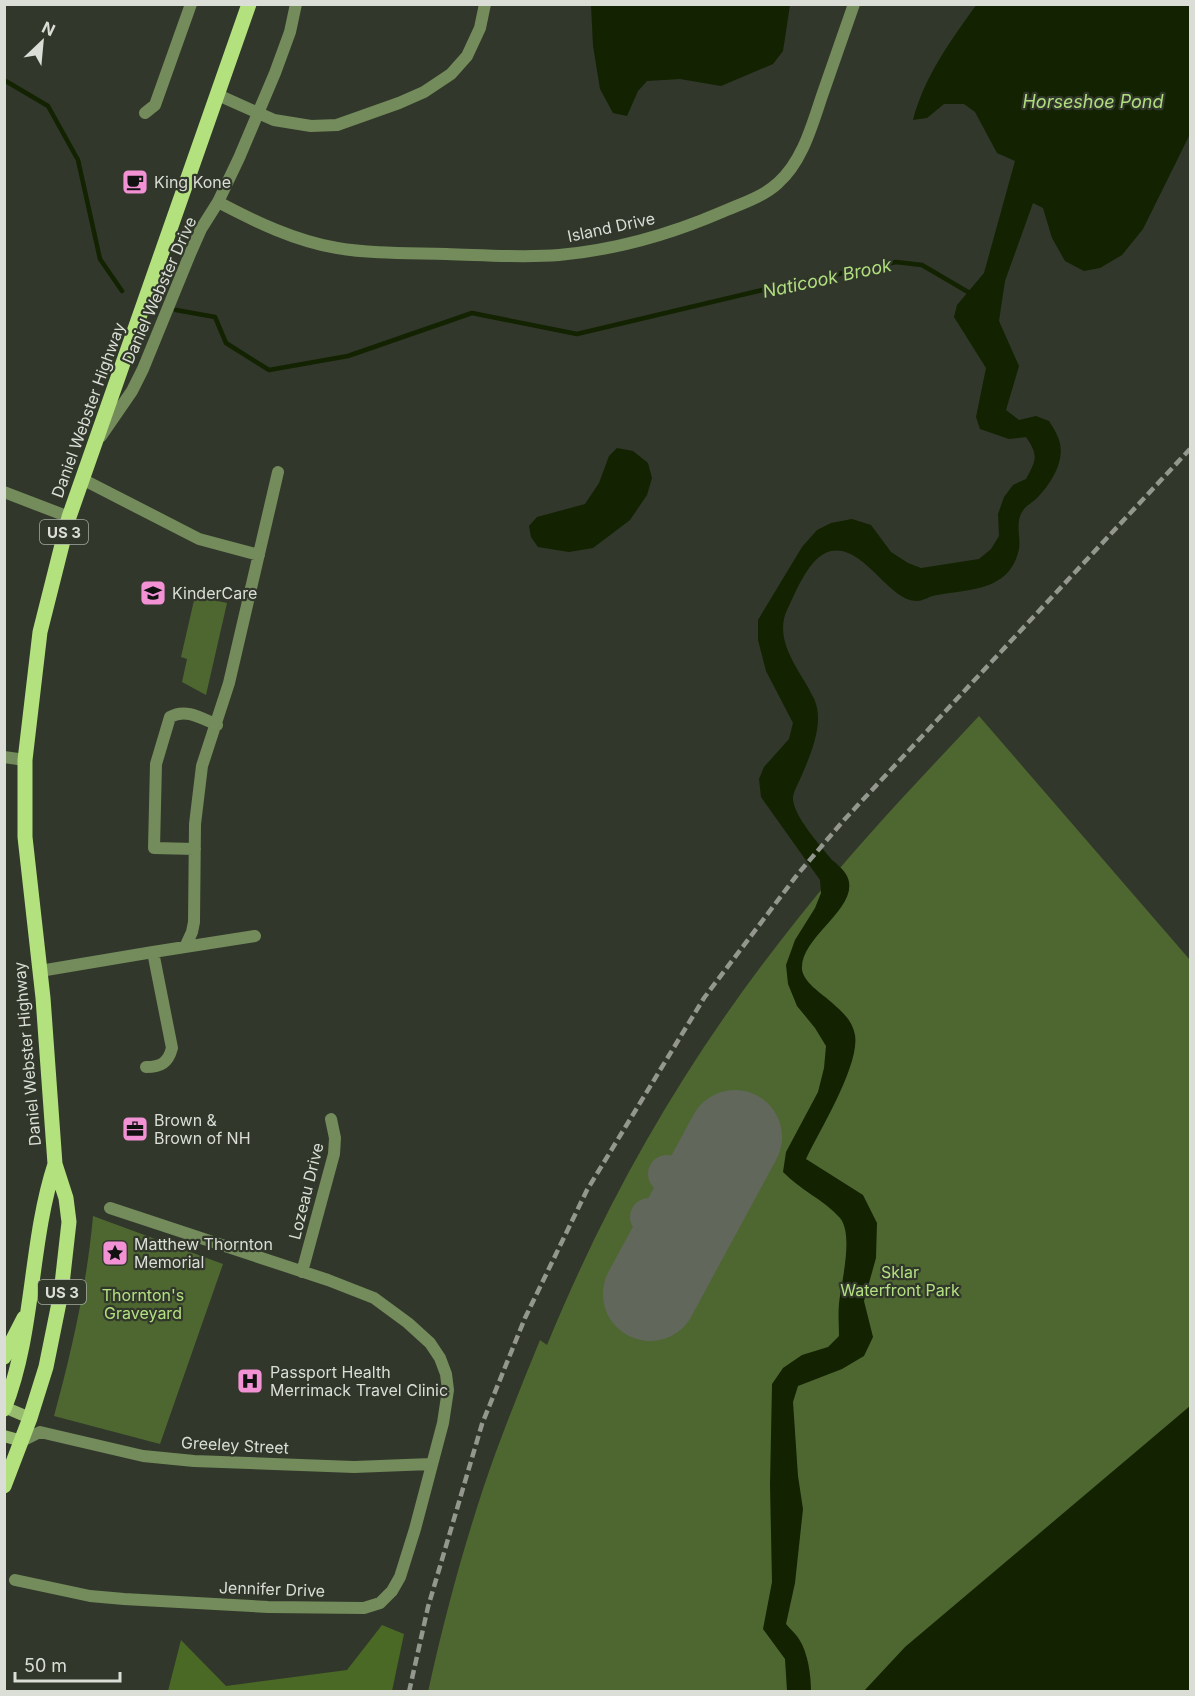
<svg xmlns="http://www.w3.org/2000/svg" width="1195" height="1696" viewBox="0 0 1195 1696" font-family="Inter,sans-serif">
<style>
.green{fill:#4e6731}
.forest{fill:#4a6924}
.water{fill:#132200}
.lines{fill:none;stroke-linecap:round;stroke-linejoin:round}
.stream{stroke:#132200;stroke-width:4.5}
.taxiway{stroke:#62675c;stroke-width:38}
.runway{stroke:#62675c;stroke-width:94}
.street{stroke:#748b5c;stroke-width:12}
.secondary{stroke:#97bc6f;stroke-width:12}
.primary{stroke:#b2e17d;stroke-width:15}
.rail{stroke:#93978d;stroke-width:4.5;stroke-dasharray:9 4.5;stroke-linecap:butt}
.labels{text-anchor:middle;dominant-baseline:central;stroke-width:4.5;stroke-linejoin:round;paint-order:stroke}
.shield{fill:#31372a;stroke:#a7aca2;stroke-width:1.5}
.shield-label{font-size:15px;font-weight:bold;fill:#daded6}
.poi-label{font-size:16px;fill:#daded6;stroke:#31372a;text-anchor:start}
.street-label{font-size:16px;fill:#daded6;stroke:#31372a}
.park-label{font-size:16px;fill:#b3e181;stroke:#31372a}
.water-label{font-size:18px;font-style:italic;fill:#b0de7f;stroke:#31372a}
</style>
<rect width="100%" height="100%" fill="#31372a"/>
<path class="green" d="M 195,596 L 227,603 L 206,695 L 182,682 L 187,659 L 181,657 Z
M 979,716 L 1190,960 L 1190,1417 L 875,1691 L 428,1692 C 443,1623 461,1556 483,1489 C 500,1438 520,1389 540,1340 L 547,1345 C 612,1187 693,1049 800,916 C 856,846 918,781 979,716 Z
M 93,1216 L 223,1264 L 160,1444 L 54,1416 C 72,1350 87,1284 93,1216 Z"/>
<path class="forest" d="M 382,1625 L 404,1634 L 392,1691 L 168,1691 L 181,1640 L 226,1686 L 347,1670 Z"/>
<path class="water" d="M 977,4 L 1190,5 L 1190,134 L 1143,229 L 1122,255 L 1100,268 L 1084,271 L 1065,261 L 1052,238 L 1043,208 L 1033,203 L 1005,281 L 999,321 L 1019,366 L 1006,410 L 1019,420 L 1036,416 L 1049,421 C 1053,427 1057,434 1059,440 C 1066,460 1051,484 1037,498 C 1032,503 1025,506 1022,512 C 1015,524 1021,537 1019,549 C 1010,591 971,589 937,595 C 930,596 923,601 917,601 C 888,601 864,544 831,551 C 809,556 796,592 787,610 C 774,638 796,666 809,689 C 811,694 815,699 816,704 C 823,727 810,756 801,777 C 799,782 794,790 793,797 C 792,815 821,846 832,860 C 837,864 844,870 847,876 C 862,907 800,936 802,969 C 803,982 821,993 830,1001 C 841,1011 852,1019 855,1035 C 860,1065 820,1130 806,1159 L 863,1195 L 877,1223 L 876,1258 L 864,1301 L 873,1337 L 864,1356 L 842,1369 L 798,1386 L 793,1402 L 798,1476 L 803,1509 L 795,1583 L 786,1624 C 790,1629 796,1634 799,1639 C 808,1653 811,1675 811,1691 L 787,1691 L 785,1659 L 763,1629 L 772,1582 L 770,1485 L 772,1384 L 783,1368 L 802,1355 L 828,1347 L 839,1336 C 839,1326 838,1314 839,1304 C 841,1283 854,1235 840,1218 C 823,1199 800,1190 783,1172 L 786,1152 L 818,1092 L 824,1068 L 826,1046 L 815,1028 L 797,1006 L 788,984 L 786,965 L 795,940 L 815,908 L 821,893 L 820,880 L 761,797 L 759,779 L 764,767 L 789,739 L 793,723 L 766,671 L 758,640 L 758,620 L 802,547 L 817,530 L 831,523 L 852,519 L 871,525 L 891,552 L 908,563 L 921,568 L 979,559 L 991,549 L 999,536 L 998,514 L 1004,497 L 1013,485 L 1026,479 C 1036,460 1039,456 1026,437 L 1009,439 L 980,429 L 976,417 L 986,368 L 954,317 L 957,305 L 984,273 L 1015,161 L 997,153 L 975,112 L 964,104 L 944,104 L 927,118 L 913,120 C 924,77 951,40 977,4 Z
M 591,5 L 591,4 L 790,5 L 783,51 L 773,64 L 721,86 L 680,79 L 647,81 L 638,91 L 627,116 L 613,113 L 600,89 L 593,46 Z
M 617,448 L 633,451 L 648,463 L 652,478 L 647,495 L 630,520 L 593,548 L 569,552 L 538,547 L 531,537 L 529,526 L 537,517 L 585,504 L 599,483 L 609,456 Z
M 1190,1406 L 1190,1691 L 864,1691 L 905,1647 Z"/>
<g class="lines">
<path class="stream" d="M 4,80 L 48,106 L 78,160 L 100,259 L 122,291
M 176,310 L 215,317 L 226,343 L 269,370 L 348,356 L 472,313 L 577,334 L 771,288 L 896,262 L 922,265 L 968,292 L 971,298"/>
<path class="taxiway" d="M 667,1174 L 703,1195
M 649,1217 L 682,1235"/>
<path class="runway" d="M 650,1294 L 735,1137"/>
<path class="street" d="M 218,95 L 274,120 L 311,126 L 337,125 L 399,103 L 424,92 L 451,74 L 467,56 L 480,28 L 485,4
M 145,113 L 155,105 L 191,4
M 218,202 C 256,222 295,241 337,248 C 372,254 410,253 446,254 C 483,255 522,258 559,255 C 614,250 671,234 722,212 C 740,204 763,197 778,183 C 804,160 813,121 824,90 C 834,62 844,33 854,4
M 101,436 L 132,391 L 143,369 L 190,254 L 201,229 L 218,202 L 239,158 L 275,73 L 290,32 L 296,4
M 82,479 L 199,539 L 259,555
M 4,492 L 69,517
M 4,757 L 25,760
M 195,849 L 154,848 L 156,764 L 170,717 C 186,708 201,718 217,725
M 186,945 L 192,932 L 194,922 L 195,824 L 202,766 L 229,683 L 278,472
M 153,952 L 255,936
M 40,971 L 153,952 L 172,1048 C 168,1063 161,1067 146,1067
M 302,1272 L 334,1154 L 335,1138 L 331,1119
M 22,1441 L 40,1432 L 143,1456 L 194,1461 L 354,1467 L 431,1464
M 15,1580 L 90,1596 L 124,1599 L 268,1607 L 364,1608 L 380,1603 L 392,1591 L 400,1577 L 415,1529 L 443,1423 L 448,1390 L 446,1374 L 440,1358 L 430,1343 L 408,1323 L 374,1298 L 328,1280 L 110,1208"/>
<path class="secondary" d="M 4,1407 L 30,1418
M 4,1436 L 22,1441"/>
<path class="primary" d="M 4,1357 L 24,1318
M 4,1409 C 35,1331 29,1244 55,1164
M 4,1486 L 30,1418 L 46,1367 L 61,1293 L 69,1222 L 66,1198 L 55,1164 L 43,998 L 25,837 L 25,760 L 40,632 L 69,517 L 249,4"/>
<path class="rail" d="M 409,1692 L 428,1607 L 482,1424 L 525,1318 L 587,1190 L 704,998 L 797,875 L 844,820 L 1190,449"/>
</g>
<defs>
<symbol id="cafe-square" viewBox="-11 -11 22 22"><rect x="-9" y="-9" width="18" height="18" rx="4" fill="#f391d5" stroke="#31372a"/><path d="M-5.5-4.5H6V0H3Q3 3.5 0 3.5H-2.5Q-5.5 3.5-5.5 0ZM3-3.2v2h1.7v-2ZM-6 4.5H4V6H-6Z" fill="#111"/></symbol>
<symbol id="school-square" viewBox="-11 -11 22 22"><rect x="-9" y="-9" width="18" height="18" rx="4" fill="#f391d5" stroke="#31372a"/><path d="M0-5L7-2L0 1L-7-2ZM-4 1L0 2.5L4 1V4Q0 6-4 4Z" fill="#111"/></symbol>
<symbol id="office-square" viewBox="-11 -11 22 22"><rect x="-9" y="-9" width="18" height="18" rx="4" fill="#f391d5" stroke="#31372a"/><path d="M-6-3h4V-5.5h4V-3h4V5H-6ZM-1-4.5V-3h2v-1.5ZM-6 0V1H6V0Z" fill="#111"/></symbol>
<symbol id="sight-square" viewBox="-11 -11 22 22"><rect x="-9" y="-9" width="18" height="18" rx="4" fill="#f391d5" stroke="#31372a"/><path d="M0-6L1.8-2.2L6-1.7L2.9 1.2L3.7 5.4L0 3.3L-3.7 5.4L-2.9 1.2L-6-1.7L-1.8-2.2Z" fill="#111"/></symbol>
<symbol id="hospital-square" viewBox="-11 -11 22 22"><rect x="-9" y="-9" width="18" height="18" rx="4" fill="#f391d5" stroke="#31372a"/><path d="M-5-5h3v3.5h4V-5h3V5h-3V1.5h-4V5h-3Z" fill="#111"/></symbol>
</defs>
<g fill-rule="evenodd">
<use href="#cafe-square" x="120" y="167" width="30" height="30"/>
<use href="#school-square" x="138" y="578" width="30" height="30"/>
<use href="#office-square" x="120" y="1114" width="30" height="30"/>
<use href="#sight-square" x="100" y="1238" width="30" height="30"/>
<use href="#hospital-square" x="235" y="1366" width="30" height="30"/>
</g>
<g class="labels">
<g class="shield">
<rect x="40" y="520" width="48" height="24" rx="4.5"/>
<rect x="38" y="1280" width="48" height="24" rx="4.5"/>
</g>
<g class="shield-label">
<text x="64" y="532">US 3</text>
<text x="62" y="1292">US 3</text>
</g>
<g class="poi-label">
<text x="154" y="182">King Kone</text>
<text x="172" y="593">KinderCare</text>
<text x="154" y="1120">Brown &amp;<tspan x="154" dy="18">Brown of NH</tspan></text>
<text x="134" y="1244">Matthew Thornton<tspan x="134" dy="18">Memorial</tspan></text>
<text x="270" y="1372">Passport Health<tspan x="270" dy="18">Merrimack Travel Clinic</tspan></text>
</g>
<g class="street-label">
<text transform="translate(611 227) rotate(-12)">Island Drive</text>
<text transform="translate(159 290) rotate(-66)">Daniel Webster Drive</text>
<text transform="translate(88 410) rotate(-70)">Daniel Webster Highway</text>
<text transform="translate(27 1054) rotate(-95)">Daniel Webster Highway</text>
<text transform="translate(306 1191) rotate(-76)">Lozeau Drive</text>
<text transform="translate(235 1445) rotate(3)">Greeley Street</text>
<text transform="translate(272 1589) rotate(2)">Jennifer Drive</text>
</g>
<g class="park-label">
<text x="900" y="1272">Sklar<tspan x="900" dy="18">Waterfront Park</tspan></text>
<text x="143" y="1295">Thornton's<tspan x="143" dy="18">Graveyard</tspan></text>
</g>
<g class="water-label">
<text x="1093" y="101">Horseshoe Pond</text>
<text transform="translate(827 278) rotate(-12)">Naticook Brook</text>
</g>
</g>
<rect width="1195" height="1696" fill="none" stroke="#daded6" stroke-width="12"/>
<g transform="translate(42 42) rotate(26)" stroke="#31372a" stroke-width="4.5" paint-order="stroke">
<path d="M0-4.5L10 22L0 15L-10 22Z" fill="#daded6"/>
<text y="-9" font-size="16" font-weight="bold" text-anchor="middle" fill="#daded6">N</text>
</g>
<path d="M15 1672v9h105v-9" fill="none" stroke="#daded6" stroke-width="3"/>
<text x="24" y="1672" font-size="18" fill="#daded6" stroke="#31372a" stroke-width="4.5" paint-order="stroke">50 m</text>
</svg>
